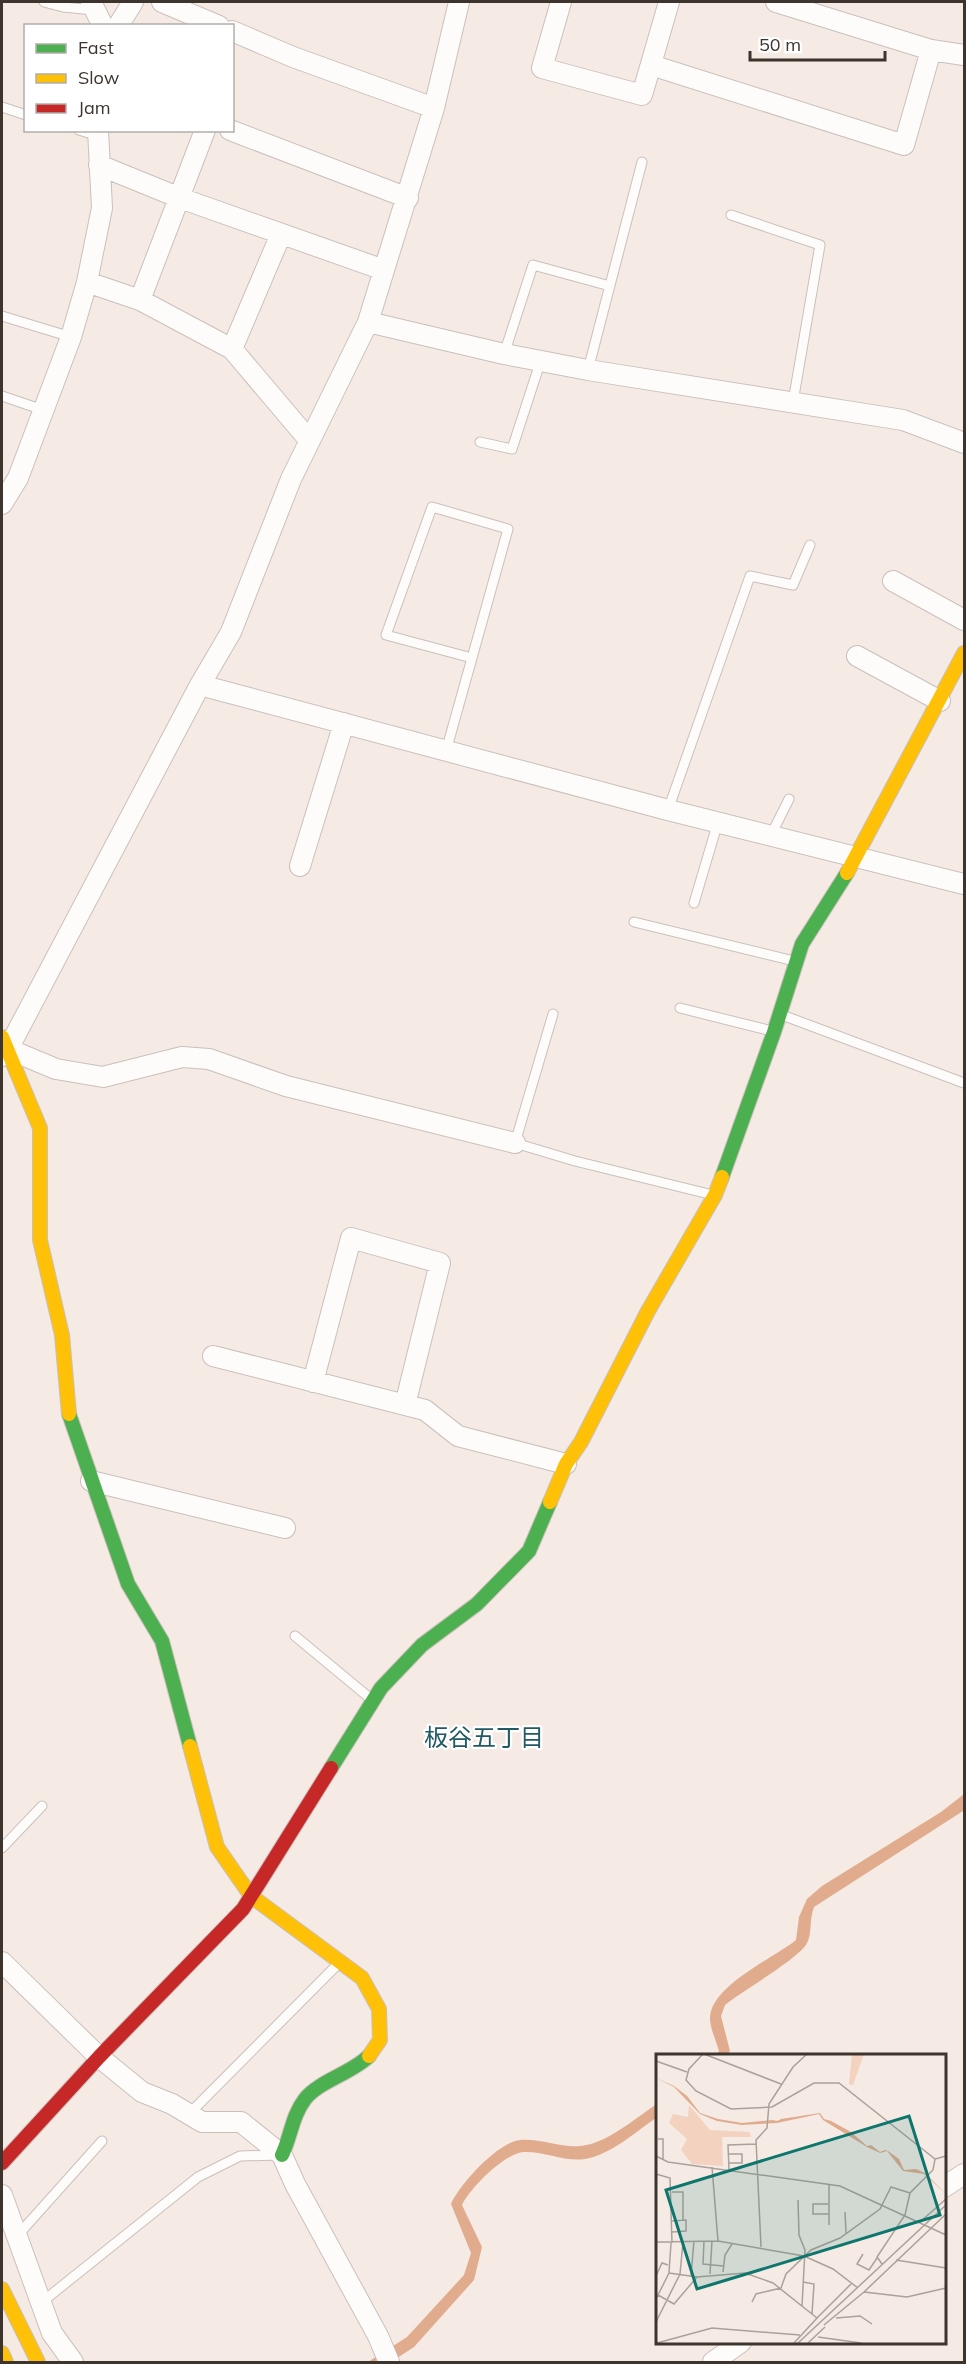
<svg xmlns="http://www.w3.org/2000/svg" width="966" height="2364" viewBox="0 0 966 2364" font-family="Mulish,'Noto Sans JP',sans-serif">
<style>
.water{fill:#e1ac8e}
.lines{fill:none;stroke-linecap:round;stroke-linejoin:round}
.lane-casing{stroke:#cac0bb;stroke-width:11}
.street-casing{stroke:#cac0bb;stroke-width:22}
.fast-casing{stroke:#cac0bb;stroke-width:16}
.slow-casing{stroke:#cac0bb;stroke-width:16}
.jam-casing{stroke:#cac0bb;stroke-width:16}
.lane{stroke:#fefcfb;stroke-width:9}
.street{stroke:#fefcfb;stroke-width:20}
.fast{stroke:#4caf50;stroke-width:14}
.slow{stroke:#ffc107;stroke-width:14}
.jam{stroke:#c62828;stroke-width:14}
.labels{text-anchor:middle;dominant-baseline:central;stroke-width:4.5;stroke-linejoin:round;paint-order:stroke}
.neighbourhood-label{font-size:24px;fill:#225a64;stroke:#fff}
.inset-road{fill:none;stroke:#aba19b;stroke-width:1.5}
.view{fill:#0f766e;fill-opacity:0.15;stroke:#0f766e;stroke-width:3}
.inset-edge{fill:none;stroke:#3d342e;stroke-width:3}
</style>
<rect width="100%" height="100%" fill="#f5eae4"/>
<path class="water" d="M 964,1794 L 963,1811 L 814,1907 C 809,1920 812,1934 807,1943 C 800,1958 742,1991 725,2005 L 721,2016 L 730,2051 L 727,2055 L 717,2055 L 719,2051 C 716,2041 711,2030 710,2020 C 708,1987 774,1958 796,1940 L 799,1917 L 807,1899 L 822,1886 L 941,1812 Z
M 657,2104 L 657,2117 C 636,2132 610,2155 585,2159 C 565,2162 544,2151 524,2152 C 505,2153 470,2188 462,2205 L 482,2247 L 474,2280 L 414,2347 L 391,2362 L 368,2362 L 407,2337 L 464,2275 L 471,2253 L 451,2204 C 459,2185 498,2142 520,2140 C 540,2138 561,2148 580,2146 C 607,2144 635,2118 657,2104 Z"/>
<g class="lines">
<defs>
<path id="lane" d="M 44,2 L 63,7 L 94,10
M 2,107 L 26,115
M 79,130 L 98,136
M 731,215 L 820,245 L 793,402
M 2,316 L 71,337
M 504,354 L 533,265 L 610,286
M 588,370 L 642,162
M 2,396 L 43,410
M 480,442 L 512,449 L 541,360
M 446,751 L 472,658 L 386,635 L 432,507 L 508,529 L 472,658
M 668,810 L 750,576 L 793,585 L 810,545
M 771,835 L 789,799
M 694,903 L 718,822
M 634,922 L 794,961
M 680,1008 L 772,1031
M 553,1014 L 515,1143 L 575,1161 L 713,1195
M 782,1015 L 964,1083
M 295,1636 L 371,1699
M 2,1848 L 42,1806
M 189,2114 L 338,1964
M 17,2236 L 102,2141
M 42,2302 L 198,2177 L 240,2156 L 279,2155"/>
<path id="street" d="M 91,2 L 103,26
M 162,2 L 219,26
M 561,2 L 542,68 L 642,95 L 669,2
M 776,2 L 931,50 L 964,55
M 118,26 L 133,2
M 232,31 L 293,57 L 434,108
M 651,65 L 904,145 L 931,50
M 230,130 L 408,198
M 99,165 L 180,198 L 384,270
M 87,282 L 140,300 L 232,349 L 309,440
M 140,300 L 205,130
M 368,322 L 504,354 L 588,370 L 903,420 L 964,443
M 232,349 L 281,234
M 2,504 L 18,478 L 71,337 L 87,282 L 102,208 L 98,130
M 893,581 L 964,620
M 857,656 L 940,701
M 200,685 L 668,810 L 964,884
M 300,866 L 344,723
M 8,1049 L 56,1069 L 103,1077 L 182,1057 L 209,1059 L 286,1086 L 515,1143
M 2,1056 L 8,1049 L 200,685 L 231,632 L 291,479 L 368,322 L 434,108 L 459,2
M 213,1356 L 425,1410 L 458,1436 L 566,1464
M 313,1382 L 351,1238 L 440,1263 L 405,1405
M 91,1481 L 285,1528
M 2,1962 L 99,2057 L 142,2092 L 172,2104 L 202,2122 L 241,2122 L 282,2155 L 295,2184 L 378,2336 L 389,2362
M 944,2187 L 964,2174
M 2,2195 L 52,2333 L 73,2362
M 713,2362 L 741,2342"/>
<path id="fast" d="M 722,1177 L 774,1032 L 802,944 L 847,873
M 69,1414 L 128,1584 L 162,1641 L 190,1746
M 331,1768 L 381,1688 L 422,1645 L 477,1604 L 529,1551 L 550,1502
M 282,2155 C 291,2136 292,2116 305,2099 C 319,2081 352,2073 369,2056"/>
<path id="slow" d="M 847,873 L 964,653
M 2,1037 L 40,1128 L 40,1240 L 62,1335 L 69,1414
M 550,1502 L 566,1464 L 581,1442 L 648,1311 L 715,1195 L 722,1177
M 190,1746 L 217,1847 L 251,1896 L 362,1978 L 379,2009 L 380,2040 L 369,2056
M 2,2289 L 38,2362
M 2,2353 L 6,2362"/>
<path id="jam" d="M 2,2163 L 99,2057 L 243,1909 L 331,1768"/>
</defs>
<use href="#lane" class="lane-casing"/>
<use href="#street" class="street-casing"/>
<use href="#fast" class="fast-casing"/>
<use href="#slow" class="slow-casing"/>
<use href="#jam" class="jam-casing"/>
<use href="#lane" class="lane"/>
<use href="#street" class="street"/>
<use href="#fast" class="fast"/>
<use href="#slow" class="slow"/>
<use href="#jam" class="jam"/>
</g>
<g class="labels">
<g class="neighbourhood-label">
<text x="484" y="1737">板谷五丁目</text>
</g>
</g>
<g transform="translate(656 2054)">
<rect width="290" height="290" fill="#f5eae4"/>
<path d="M 196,0 L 208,0 L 197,31 L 193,30 ZM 33,51 L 54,76 L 93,78 L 95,83 L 66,83 L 67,112 L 36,110 L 25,96 L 31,85 L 13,69 L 17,60 L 32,63 Z" fill="#f3d2bf"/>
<path d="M 0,24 L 18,32 L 31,42 L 44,59 L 62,65 L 86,69 L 117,66 L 121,67 L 125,65 L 164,59 L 168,65 L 175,67 L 195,78 L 211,92 L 215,91 L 224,98 L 229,96 L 232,97 L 243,105 L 248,116 L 260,115 L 269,119 L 289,139 L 268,120 L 247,117 L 231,97 L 224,99 L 211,93 L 167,66 L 163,60 L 121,69 L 86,71 L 61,67 L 44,60 L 18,33 Z" fill="#e1ac8e"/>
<path class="inset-road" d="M 47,0 L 33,15 L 30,26 L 40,37 L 75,55 L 116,53 L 158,29 L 183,29 L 279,105M 48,0 L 125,30M 0,7 L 31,18M 0,48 L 0,85M 2,85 L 7,85 L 7,105M 73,100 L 86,100 L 86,109 L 73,109M 0,102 L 12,108 L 184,132 L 290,181M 56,113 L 62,187M 73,115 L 72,91 L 100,90M 0,120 L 14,124 L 16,189M 173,131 L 173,171M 16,138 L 27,138 L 27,166M 142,146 L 143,181 L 149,196 L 146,252M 172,150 L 157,150 L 157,160 L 173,160M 189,158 L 190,179M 264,168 L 290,145M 16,178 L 30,177 L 30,166 L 16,167M 48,187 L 47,210 L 67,212M 0,188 L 62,187 L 148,202 L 177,215 L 202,234M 105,193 L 100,86 L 111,74 L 113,50 L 137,13 L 151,0M 207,200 L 201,210 L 213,216 L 221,204M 240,206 L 290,214M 226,210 L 221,203 L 249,161 L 254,139 L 277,116 L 279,105 L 290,102M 67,218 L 69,201 L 76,190M 13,219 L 41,223 L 89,219 L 117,229 L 161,264 L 138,289M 54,220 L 56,187M 35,221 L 38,187M 0,222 L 6,209 L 12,211M 147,228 L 158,230 L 156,260M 208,238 L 251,243 L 290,234M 208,238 L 290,160M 2,241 L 18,250 L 41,223M 0,245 L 13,219 L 15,189M 96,248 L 100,240 L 125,234 L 130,220 L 155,196 L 184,184 L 224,155 L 235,133 L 254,139M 161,264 L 195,230M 180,264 L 204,262 L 216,270M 0,268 L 24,220 L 27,188M 168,271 L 208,238M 162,283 L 205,289M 1,289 L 56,274 L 144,281M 142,289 L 290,151M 152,289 L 169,273"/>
<path class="view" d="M 253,62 L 284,161 L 41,235 L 10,136 Z"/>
<rect width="290" height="290" class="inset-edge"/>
</g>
<rect width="966" height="2364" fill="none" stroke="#3d342e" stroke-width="6"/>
<rect x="24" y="24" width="210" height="108" fill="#ffffff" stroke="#b1aeab" stroke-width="1.5"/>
<rect x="36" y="44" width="30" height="9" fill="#4caf50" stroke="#b1aeab" stroke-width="1.5"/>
<text x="78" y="54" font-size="18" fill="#3d342e">Fast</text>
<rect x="36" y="74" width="30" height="9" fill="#ffc107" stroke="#b1aeab" stroke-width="1.5"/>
<text x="78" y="84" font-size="18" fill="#3d342e">Slow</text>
<rect x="36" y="104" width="30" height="9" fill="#c62828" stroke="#b1aeab" stroke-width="1.5"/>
<text x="78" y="114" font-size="18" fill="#3d342e">Jam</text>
<path d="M750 51v9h135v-9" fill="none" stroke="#3d342e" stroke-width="3"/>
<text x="759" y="51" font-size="18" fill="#3d342e" stroke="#ffffff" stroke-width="4.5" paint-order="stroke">50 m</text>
</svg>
